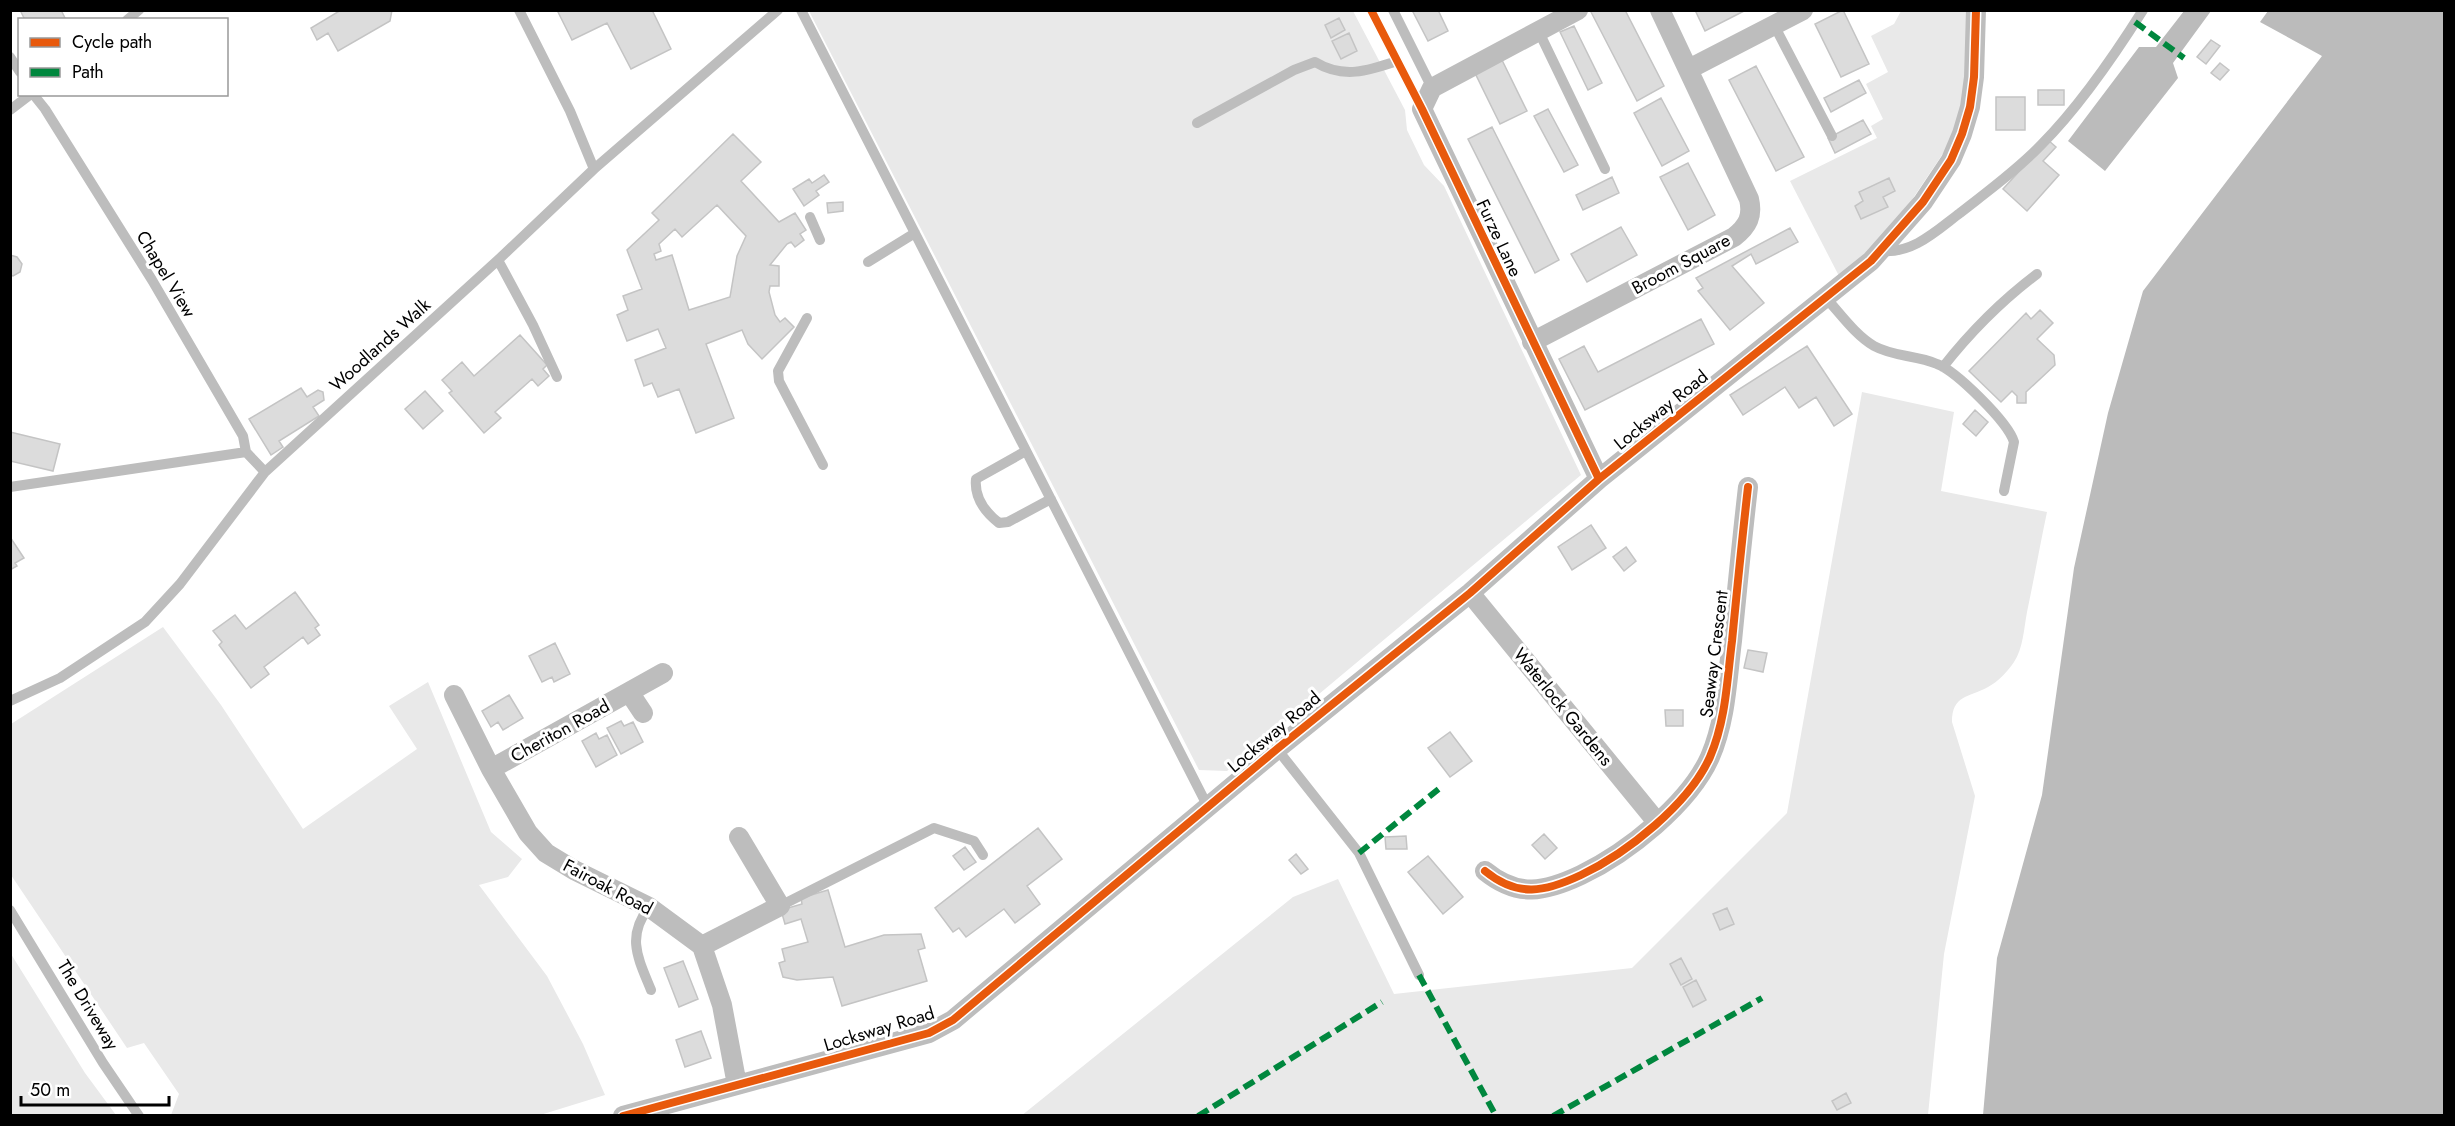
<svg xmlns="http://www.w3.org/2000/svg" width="2455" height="1126" viewBox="0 0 2455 1126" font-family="Jost,sans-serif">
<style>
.green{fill:#e9e9e9}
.water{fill:#bbb}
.building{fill:#dcdcdc;stroke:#c4c4c4;stroke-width:1.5;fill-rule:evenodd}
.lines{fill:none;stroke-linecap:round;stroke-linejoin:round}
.lane{stroke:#bdbdbd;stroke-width:10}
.street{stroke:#bdbdbd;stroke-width:20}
.quiet{stroke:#00873e;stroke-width:6;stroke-dasharray:12 6;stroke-linecap:butt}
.cycleway-casing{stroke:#fff;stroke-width:11}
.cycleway{stroke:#e8590c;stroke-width:8}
.labels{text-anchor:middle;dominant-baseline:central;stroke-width:6;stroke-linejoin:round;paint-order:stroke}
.street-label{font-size:18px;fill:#000;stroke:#fff}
</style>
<rect width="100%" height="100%" fill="#fff"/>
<path class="green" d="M 809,11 L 1353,11 L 1405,110 L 1407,130 L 1424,165 L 1444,186 L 1581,475 L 1227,771 L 1199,770 Z
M 1901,11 L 1968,11 L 1965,101 L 1948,146 L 1903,213 L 1875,245 L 1839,276 L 1790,181 L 1877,138 L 1871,126 L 1883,119 L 1866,84 L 1888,72 L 1871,36 L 1894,24 Z
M 1862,392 L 1954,412 L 1941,491 L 2047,512 C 2040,545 2034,579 2027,612 C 2024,628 2023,649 2014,662 C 2008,671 1998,682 1988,687 C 1968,698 1952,695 1952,722 L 1975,796 L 1944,954 L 1928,1115 L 1021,1116 L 1293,897 L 1338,879 L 1394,994 L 1632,968 L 1787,813 Z
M 163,627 L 221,705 L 303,829 L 417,749 L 389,706 L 428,682 L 491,832 L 522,859 L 508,877 L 479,885 L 547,976 L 583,1044 L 605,1095 L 537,1116 L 171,1115 L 179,1094 L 144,1043 L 127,1048 L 11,875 L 11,724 Z
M 11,954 L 85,1073 L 116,1115 L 11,1115 Z"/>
<path class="water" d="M 2184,11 L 2211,11 L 2173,63 L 2178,78 L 2105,171 L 2068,141 L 2139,47 L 2156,47 Z
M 2268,11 L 2444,11 L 2444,1115 L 1983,1115 L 1997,958 L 2042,795 L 2074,568 L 2108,413 L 2143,291 L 2322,56 L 2260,22 Z"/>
<path class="building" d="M 20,10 L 61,10 L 66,20 L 25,20 Z
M 341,10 L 392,10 L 390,21 L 338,51 L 328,33 L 317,40 L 311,28 Z
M 557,10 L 652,10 L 671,49 L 631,69 L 607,23 L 572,40 Z
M 1412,10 L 1438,10 L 1448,31 L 1428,41 Z
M 1593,10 L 1625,10 L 1664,86 L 1637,101 L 1591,12 Z
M 1695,10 L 1746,10 L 1705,31 Z
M 1843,10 L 1869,64 L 1841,77 L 1815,24 Z
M 1339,18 L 1345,30 L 1331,38 L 1325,25 Z
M 1574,26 L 1602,83 L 1588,90 L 1560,32 Z
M 1349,33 L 1357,51 L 1341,59 L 1332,41 Z
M 2211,40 L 2220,46 L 2206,64 L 2197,57 Z
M 1501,58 L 1527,111 L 1500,124 L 1474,71 Z
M 2220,63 L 2229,70 L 2220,80 L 2211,73 Z
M 1756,66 L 1804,157 L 1776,171 L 1729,80 Z
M 1859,80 L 1866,93 L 1831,112 L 1824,98 Z
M 2038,90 L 2064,90 L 2064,105 L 2038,105 Z
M 1996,97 L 2025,97 L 2025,130 L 1996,130 Z
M 1661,98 L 1689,151 L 1662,166 L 1634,113 Z
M 1548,109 L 1578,165 L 1564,172 L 1534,116 Z
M 1863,120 L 1871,134 L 1835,153 L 1828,138 Z
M 1492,127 L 1559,260 L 1535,273 L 1468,139 Z
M 733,134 L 761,162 L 741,181 L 779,222 L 795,213 L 806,230 L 800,234 L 804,240 L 795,247 L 791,242 L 787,244 L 770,265 L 779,266 L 779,286 L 770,286 L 769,292 L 775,315 L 780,322 L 785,318 L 794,327 L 762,359 L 748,344 L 742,330 L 706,344 L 734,418 L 696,433 L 679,389 L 658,397 L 652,383 L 644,386 L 635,360 L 666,348 L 658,329 L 627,341 L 617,315 L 628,310 L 623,296 L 642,289 L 627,250 L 659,220 L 652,213 ZM 717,205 L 746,236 L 737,256 L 730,297 L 689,310 L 672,255 L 656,260 L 654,254 L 661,251 L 659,244 L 675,229 L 682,237 Z
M 2048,140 L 2056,147 L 2043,161 L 2059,175 L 2027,211 L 2003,189 Z
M 1688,163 L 1715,215 L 1688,230 L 1660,177 Z
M 824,175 L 829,182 L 816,191 L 819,195 L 804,206 L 793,189 L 809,179 L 812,183 Z
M 1612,177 L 1619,193 L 1583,210 L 1576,195 Z
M 1889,178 L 1895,191 L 1883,197 L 1888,207 L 1861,219 L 1855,206 L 1863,201 L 1859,192 Z
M 843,202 L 843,211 L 828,213 L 827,203 Z
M 1621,227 L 1637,255 L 1587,282 L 1571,254 Z
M 1790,228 L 1798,242 L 1756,264 L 1751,254 L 1732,266 L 1764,303 L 1730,330 L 1698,291 L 1703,288 L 1696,278 Z
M 10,255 L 17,257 L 22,264 L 20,272 L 13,276 L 10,275 Z
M 2040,310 L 2053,323 L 2037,339 L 2054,355 L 2055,365 L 2026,392 L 2026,403 L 2017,403 L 2017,396 L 2012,391 L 2001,402 L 1969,371 L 2026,313 L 2031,319 Z
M 1701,319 L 1714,344 L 1585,410 L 1559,359 L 1584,346 L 1598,372 Z
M 520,335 L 547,365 L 543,369 L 549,376 L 538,386 L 532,379 L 495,412 L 501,418 L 484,433 L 449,393 L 452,391 L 442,380 L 462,362 L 474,376 Z
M 1807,346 L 1852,414 L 1834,426 L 1816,397 L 1799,408 L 1785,387 L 1743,415 L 1730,395 Z
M 301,388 L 307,397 L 318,390 L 323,392 L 324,400 L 313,407 L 319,416 L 279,441 L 283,447 L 271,455 L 249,419 Z
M 425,391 L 443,411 L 423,429 L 405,409 Z
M 1975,410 L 1988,422 L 1976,436 L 1963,424 Z
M 10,432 L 60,444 L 53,471 L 10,461 Z
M 1591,525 L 1606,548 L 1572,570 L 1558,547 Z
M 10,537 L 24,558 L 15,563 L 17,566 L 10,570 Z
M 1626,547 L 1636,561 L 1624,571 L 1613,557 Z
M 295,592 L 319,625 L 315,628 L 320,635 L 308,644 L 303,637 L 264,667 L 269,674 L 251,688 L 219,645 L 222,642 L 213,631 L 235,615 L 246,629 Z
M 555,643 L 570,674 L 554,682 L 552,677 L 542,682 L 529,656 Z
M 1748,650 L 1767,653 L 1763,672 L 1744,668 Z
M 509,695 L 523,718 L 503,730 L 498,722 L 491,727 L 482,711 Z
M 1665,710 L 1683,710 L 1683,726 L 1666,726 Z
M 621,721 L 624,726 L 633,722 L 643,742 L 621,754 L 607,728 Z
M 1450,732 L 1472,761 L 1450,777 L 1428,748 Z
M 596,733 L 599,739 L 607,735 L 617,755 L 596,767 L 582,741 Z
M 1038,828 L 1062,859 L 1027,886 L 1040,904 L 1015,923 L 1004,909 L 966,937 L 959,928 L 953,932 L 935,908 Z
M 1544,834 L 1557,848 L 1545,859 L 1532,845 Z
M 1406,836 L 1407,849 L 1386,849 L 1385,837 Z
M 965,847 L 976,862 L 964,870 L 953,856 Z
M 1296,854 L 1308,869 L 1301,874 L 1289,860 Z
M 1428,856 L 1463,897 L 1443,914 L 1408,872 Z
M 828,890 L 845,947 L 884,935 L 921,934 L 925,948 L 918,950 L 927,981 L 842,1006 L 833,977 L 797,980 L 783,977 L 779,963 L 785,961 L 782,949 L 808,942 L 801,919 L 785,924 L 781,910 L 802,904 L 801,898 Z
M 1727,908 L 1734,924 L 1720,930 L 1713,914 Z
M 1681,958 L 1692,979 L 1681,985 L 1670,964 Z
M 683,961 L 698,999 L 679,1007 L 664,968 Z
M 1696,980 L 1706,1000 L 1693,1007 L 1683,987 Z
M 701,1031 L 711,1058 L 685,1067 L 676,1040 Z
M 1846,1093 L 1851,1103 L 1837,1110 L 1832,1101 Z"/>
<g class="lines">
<path class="lane" d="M 519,10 L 570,111 L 594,169
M 801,10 L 1208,807
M 1371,10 L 1422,109
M 1393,10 L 1432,88
M 127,20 L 139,10
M 1774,25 L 1832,136
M 1539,32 L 1605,169
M 10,57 L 20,72
M 33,94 L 45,109 L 152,280 L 243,436 L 246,452 L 265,472
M 10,110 L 31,94
M 1197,123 L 1294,70 L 1315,62 C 1343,79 1368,71 1397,61
M 810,217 L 820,240
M 1881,251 C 1913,254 1936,231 1960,213 C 1988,191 2017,170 2041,145 C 2078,108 2114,56 2143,10
M 498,260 L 533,325 L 557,377
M 868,262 L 915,233
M 1825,297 C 1840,313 1855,335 1874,346 C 1894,357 1916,355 1937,364 C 1956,371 2008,422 2014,442 L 2004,491
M 807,318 L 778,371 L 779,381 L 823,465
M 1943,367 C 1972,330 2000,302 2037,274
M 1026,451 L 976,479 C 974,498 985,512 999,523 L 1008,522 L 1051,499
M 10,487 L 246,452
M 10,701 L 60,678 L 145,622 L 180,584 L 265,472 L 498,260 L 594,169 L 778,10
M 1277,749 L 1359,853 L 1419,975
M 780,906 L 934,828 L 974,841 L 983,855
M 649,907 C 626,937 638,958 651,990
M 10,910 L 103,1063 L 139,1116"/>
<path class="street" d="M 1578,10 L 1432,88 L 1422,109 L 1599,479
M 1689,69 L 1803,10
M 1532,342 L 1734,237 C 1748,226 1753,216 1749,199 L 1660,10
M 1470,593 L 1657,822
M 629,692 L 643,713
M 454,695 L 491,769 L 528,833 L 546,853 L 574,870 L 649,907 L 702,946 L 722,1005 L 737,1085
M 491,769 L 663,673
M 1485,871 C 1518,898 1545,892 1581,875 C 1627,853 1689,804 1710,757 C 1726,720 1727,680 1732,641 C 1737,590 1742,539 1748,487
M 702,946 L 780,906 L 739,837
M 623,1116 L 929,1033 L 953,1020 L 1277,749 L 1470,593 L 1599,479 L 1871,261 L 1923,202 L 1951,160 L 1962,134 L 1970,107 L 1974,77 L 1976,10"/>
<path class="quiet" d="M 2135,22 L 2184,58
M 1359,853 L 1440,788
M 1419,975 L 1496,1116
M 1198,1116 L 1382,1002
M 1553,1116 L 1762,998"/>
<defs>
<path id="cycleway" d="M 1371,10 L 1422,109 L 1599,479
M 1485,871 C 1518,898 1545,892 1581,875 C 1627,853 1689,804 1710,757 C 1726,720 1727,680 1732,641 C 1737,590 1742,539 1748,487
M 623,1116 L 929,1033 L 953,1020 L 1277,749 L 1470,593 L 1599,479 L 1871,261 L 1923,202 L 1951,160 L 1962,134 L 1970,107 L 1974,77 L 1976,10"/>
</defs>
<use href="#cycleway" class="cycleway-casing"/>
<use href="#cycleway" class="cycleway"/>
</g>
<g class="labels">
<g class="street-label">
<text transform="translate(1499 238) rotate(65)">Furze Lane</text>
<text transform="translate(1681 264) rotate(-28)">Broom Square</text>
<text transform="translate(166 274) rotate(59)">Chapel View</text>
<text transform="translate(380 345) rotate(-42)">Woodlands Walk</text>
<text transform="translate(1661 410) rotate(-39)">Locksway Road</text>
<text transform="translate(1714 654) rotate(-83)">Seaway Crescent</text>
<text transform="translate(1563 707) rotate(51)">Waterlock Gardens</text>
<text transform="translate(560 731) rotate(-29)">Cheriton Road</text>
<text transform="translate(1274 732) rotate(-40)">Locksway Road</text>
<text transform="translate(608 887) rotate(28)">Fairoak Road</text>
<text transform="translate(88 1005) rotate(59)">The Driveway</text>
<text transform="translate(879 1029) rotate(-17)">Locksway Road</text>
</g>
</g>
<rect width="2455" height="1126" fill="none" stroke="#000000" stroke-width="24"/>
<rect x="18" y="18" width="210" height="78" fill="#ffffff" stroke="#999999" stroke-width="1.5"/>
<rect x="30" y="38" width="30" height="9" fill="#e8590c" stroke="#999999" stroke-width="1.5"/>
<text x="72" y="48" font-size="18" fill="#000000">Cycle path</text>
<rect x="30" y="68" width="30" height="9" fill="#00873e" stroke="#999999" stroke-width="1.5"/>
<text x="72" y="78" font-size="18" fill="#000000">Path</text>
<path d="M21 1096v9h148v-9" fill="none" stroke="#000000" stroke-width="3"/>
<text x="30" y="1096" font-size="18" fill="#000000" stroke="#ffffff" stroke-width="4.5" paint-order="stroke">50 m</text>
</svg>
